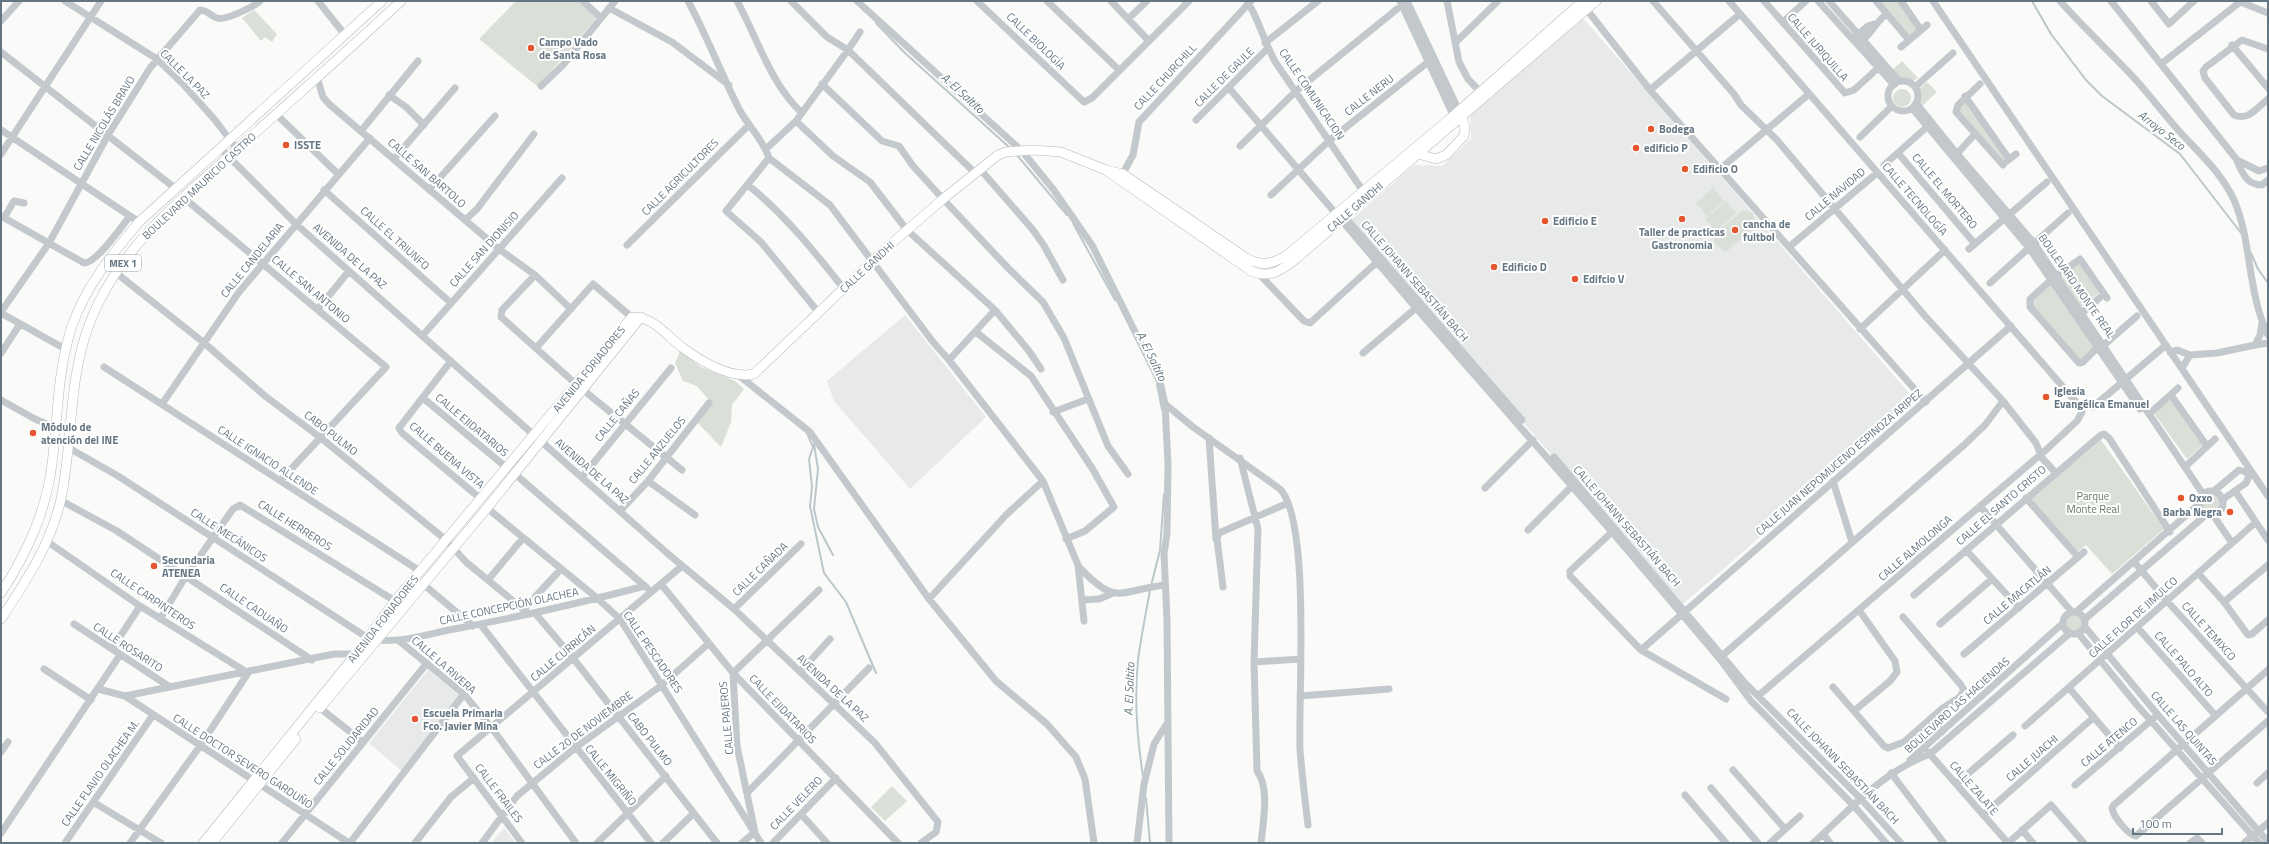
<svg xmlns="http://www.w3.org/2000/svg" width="2269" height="844" viewBox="0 0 2269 844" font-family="'Titillium Web',sans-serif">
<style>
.built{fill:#e8e9e9}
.green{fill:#dadfd7}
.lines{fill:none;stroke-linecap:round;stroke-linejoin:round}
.stream{stroke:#bbc7cb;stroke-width:2}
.major-casing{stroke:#b5babe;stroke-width:10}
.minor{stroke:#c3c8cc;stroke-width:7}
.major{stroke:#fff;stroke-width:9}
.poi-dot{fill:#e4572e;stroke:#fff;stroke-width:1.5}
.labels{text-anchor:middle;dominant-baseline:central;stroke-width:4;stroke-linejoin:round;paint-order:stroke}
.shield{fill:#fff;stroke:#939fa8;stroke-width:1}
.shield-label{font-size:10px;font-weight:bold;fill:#657683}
.street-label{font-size:11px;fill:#657683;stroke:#fff}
.poi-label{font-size:11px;font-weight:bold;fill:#657683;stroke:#fff;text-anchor:start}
.park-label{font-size:11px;fill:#687a64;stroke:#fff}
.water-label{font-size:12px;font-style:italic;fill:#60757c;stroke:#fff}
</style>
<rect width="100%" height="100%" fill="#fafaf8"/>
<path class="built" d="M 1583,18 L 1916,401 L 1682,605 L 1349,222 L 1414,165 L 1442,166 L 1471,139 L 1470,116 Z
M 905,315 L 986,417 L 910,489 L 834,401 L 827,381 Z
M 428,670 L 459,695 L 402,771 L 369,743 Z
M 504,828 L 516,843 L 491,843 Z"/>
<path class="green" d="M 516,1 L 579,1 L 596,18 L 564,57 L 537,86 L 479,39 Z
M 1878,1 L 1898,1 L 1919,30 L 1910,38 Z
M 254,10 L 277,34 L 272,42 L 265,37 L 261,41 L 242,18 Z
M 1902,61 L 1918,78 L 1912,82 L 1902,80 L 1891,71 Z
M 1927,82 L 1937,92 L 1921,107 L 1918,103 L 1919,89 Z
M1893 98a9 9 0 1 1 18 0a9 9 0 1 1-18 0Z
M 1966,102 L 2007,159 L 2002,162 L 1957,109 Z
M 1713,188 L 1724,201 L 1707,216 L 1696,203 Z
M 1726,201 L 1736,213 L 1716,231 L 1705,219 Z
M 1743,210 L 1753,213 L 1756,226 L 1727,251 L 1723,251 L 1714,242 L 1715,234 Z
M 2079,259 L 2100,292 L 2081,307 L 2060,276 Z
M 2050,285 L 2094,348 L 2079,363 L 2029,303 Z
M 680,351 L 701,367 L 735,381 L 744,389 L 732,405 L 731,422 L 721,447 L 696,421 L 709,400 L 697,386 L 683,381 L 675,363 Z
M 2170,397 L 2203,445 L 2187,459 L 2153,412 Z
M 2101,440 L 2164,529 L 2112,574 L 2086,545 L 2077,552 L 2031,499 Z
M2202 503a9 9 0 1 1 18 0a9 9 0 1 1-18 0Z
M2065 623a9 9 0 1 1 18 0a9 9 0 1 1-18 0Z
M 892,786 L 907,801 L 885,821 L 871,807 Z"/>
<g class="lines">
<path class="stream" d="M 2032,1 L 2051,34 L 2086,80 L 2102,96 L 2180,154 L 2241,233
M 876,23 L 905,53 L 1010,148
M 1016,154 L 1067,215
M 1073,223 L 1115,300
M 2251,253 L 2258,269 L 2268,283
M 1157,384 L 1162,409
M 807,433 L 813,447 L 809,459 L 812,487 L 810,506 L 824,573 L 846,602 L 876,673
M 814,444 L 818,469 L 814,509 L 818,527 L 833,555
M 1151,586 L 1160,550 L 1164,494
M 1143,776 C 1137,738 1134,699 1138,660 C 1141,637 1146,613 1150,590
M 1146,798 L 1150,843"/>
<defs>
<path id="major" d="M 1418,154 L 1436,159 L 1446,155 L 1464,136 L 1465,128 L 1462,117
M 1107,171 L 1251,271 C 1270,279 1282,270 1297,258 L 1596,1
M 1,593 C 27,553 46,512 52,464 C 58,419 57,371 72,326 C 86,286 112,254 139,222 L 382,1
M 1,619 C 26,581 51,544 61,499 C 73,442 68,380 89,325 C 117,248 185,196 244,143 C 297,95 350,49 401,1
M 320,708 L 487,508 L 641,317
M 203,843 L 356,654 L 395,601 L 632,317 C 653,316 667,336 683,348 C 701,361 731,379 754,374 L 884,250 L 943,199 L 998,155 L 1006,152 L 1032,150 L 1061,152 L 1106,170 L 1123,174 L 1246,258 C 1262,267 1273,264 1287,255 L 1453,116 L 1583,1
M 212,843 L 296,739"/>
</defs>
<use href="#major" class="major-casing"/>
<path class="minor" d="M 65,1 L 157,59 L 183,84 L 215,120 L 237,149
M 318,1 L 345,35
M 583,1 L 601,18
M 688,1 C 707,36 721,73 739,109 C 748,126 763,139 769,158 L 830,205 L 933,342 L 949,360 L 1043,481 L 1078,565 L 1084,621
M 737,1 C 758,39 770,83 802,113
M 791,1 L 827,37 L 848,50 L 860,32
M 857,1 L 1022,151 L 1053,189 L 1092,245 L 1160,382 L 1165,404 L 1168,464 L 1167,533 L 1164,554 L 1167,620 L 1169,843
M 977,1 L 1084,102 L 1092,98 L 1189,1
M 1047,1 L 1119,70
M 1111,1 L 1149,41
M 1247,1 C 1260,21 1264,43 1276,63 L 1365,194
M 1400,1 L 1455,119
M 1407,1 L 1461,115
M 1447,1 L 1459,62 L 1468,79 L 1484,96
M 1653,1 L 1734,94 L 1741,105 L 1777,140 L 1925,316 L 2003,401 L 2036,443 L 2042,458 L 2055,472
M 1729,1 L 2076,402 L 2082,412 L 2077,421 L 2047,449 L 1758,696
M 1764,1 L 1845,93 L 1854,90 L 1877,69
M 1818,1 L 1894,85
M 1829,1 L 1899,81
M 1876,1 L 1909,40
M 1901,1 L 1921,30
M 1933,1 L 2268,496
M 2060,1 C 2084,28 2111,53 2136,80 C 2151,97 2164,114 2179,131 C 2199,153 2221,172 2234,200 C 2252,241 2247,292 2268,335
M 2111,1 L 2237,160 L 2259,171 L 2268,168
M 2151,1 L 2169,24 L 2194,1
M 2238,1 L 2268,13
M 1584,6 L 1650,90 L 1926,402
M 609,8 L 672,42 L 729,85
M 1128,19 L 1147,1
M 1,21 L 19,1
M 1783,22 L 1806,1
M 1855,37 L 1868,26 L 1874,24
M 1861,42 C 1871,33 1876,23 1886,14
M 1265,43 L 1318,1
M 1455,43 L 1498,1
M 2232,45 L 2268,88
M 1901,47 L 1927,25
M 2268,49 L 2242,40 L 2206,67 L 2203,71 L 2205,78 L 2234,115 C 2248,121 2257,108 2268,99
M 1,52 L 175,188
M 2161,64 L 2240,2
M 317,77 L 323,97 L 329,104 L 499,249 L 535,275 L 571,309
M1888 96a15 15 0 1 1 30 0a15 15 0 1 1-30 0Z
M 822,84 L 882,141 L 899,146 L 913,166 L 943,199 L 1008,268 L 1043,302 L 1064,338 L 1108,446 L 1128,474
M 1980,84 L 1958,105 L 1956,112 L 2003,165
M 541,86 L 563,65 L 615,1
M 1915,87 L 1953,53
M 1229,88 L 1416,308 L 1612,532 L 1719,658 L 1751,701 L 1854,806 L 1886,843
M 1650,90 L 1740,14
M 389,95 L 406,107 L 424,125
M 1965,96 L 2009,159
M 1916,103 L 1953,149 L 2034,243 L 2203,494
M 1912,108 L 2029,248 L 2140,409
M 276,114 L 338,174
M 1196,120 L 1267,49
M 796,121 L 833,156 L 870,182 L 907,230 L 995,310 L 1029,351 L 1041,369
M 1,130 L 139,222
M 361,131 L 418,61
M 1860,137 L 1892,106
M 1240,146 L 1296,91 L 1402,5
M 220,148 L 296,224 L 667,553 L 734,609 L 834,704 L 875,743 L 938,822 L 936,832 L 921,843
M 766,149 L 796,121 L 848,50 L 975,173
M 1898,153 L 1975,244
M 1,154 L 101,1
M 1955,156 L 1975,134
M 769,158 L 726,211 L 761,242 L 819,313
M 394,159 L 455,88
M 2007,161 L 2016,154
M 2237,161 C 2242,173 2247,185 2262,185 L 2268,180
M 1884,165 L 1928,126
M 980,169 L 1033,230 L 1043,244 L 1063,280
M 1720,169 L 1809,94
M 1121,177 L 1133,155 L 1139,122 L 1251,1
M 748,185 C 785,215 814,251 844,289
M 324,190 L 451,303
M 429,190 L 495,116
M 1271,195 L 1330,140 L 1428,62
M 184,198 L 386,367 L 280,481
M 2010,214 L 2047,182
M 1,216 L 84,263 C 97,263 121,227 130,216
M 1344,216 L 1522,420
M 4,218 L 14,201 L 24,203
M 465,220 L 477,209 L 534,134
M 627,245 L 749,125
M 1789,247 L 1877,173
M 1969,249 L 2005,218
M 115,272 L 203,342 L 265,396 L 321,438 L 446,540 L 466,562 L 529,614
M 535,275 L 502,310 L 501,317 L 577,385 L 682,470
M 1260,275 L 1304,321 L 1310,323 L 1377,262
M 2056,276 L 2080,259 L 2107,298
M 2051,280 L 2030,299 L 2030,307 L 2079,363 L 2083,362 L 2097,348
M 1990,283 L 2068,213
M 318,309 L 349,271
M 1,312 L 49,243 L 108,135 L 150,68 L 200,10 C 207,10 211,16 217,18 C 225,21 253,7 260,1
M 1,313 L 67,350
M 2082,313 L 2104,294
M 1860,329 L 1945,250
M 976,332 L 1031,376 L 1092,468 L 1114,507 L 1085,531 L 1066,539
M 423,335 L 562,178
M 2104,345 L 2137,316
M 2255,345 L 2268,343
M 536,348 L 593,284 L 635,320
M 2170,352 L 2177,350 L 2190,355
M 1,353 L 20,324
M 1363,353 L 1416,308
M 949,360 L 995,310
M 451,361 L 399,428 L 402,433 L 481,499
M 104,367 L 420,571
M 2182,368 L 2190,355 L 2217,353 L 2255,345 L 2260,335 L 2262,323
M 737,374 L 810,432 L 929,599 L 996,681 L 1047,724 L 1076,757 L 1085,779 L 1094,843
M 2171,395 L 2207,446
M 423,398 L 507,468
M 1,400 L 35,419 L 56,428
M 162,404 L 239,292 L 370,138
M 1165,404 L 1193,427 L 1280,489 C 1311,521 1298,699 1300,750 C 1302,775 1305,800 1308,825
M 2093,407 L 2166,345
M 1053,412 L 1088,399
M 2149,414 L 2178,388
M 1209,438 L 1216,539
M 69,448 L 118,476 L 368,638 C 394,645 424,635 449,630 C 515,618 580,603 645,586
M 1554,457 L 1745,683 L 1861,799 L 1901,843
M 1240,458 L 1258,529 L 1254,662 L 1257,771 C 1270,787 1263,823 1261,843
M 2185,467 L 2215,439
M 515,474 L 647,588
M 582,477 L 671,368
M 648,481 L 695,515
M 1833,481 L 1852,542
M 1485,488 L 1533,440
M 2214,491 L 2239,470 L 2246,472 L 2249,476 L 2246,483 L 2222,500
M 2235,491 L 2268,540
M2199 503a12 12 0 1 1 24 0a12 12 0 1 1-24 0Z
M 2026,498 L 2078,557
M 60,500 L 117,531 L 312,660
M 1980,506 L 2072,612
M 487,508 L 597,598 L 620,619 L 761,843
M 621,510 L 648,481 L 709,403
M 2213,515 L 2232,543
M 1528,530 L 1572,486
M 1612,532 L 1570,571 L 1570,576 L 1641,650 L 1726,699
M 48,542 L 140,606 L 248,673 L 200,746 L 130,843
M 1966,550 L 2019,608
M 2135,563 L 2167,601 L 2268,712
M 1078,566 C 1117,607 1116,591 1165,585
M 2198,573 L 2224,602 L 2248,635 L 2252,634 L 2268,620
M 488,580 L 523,538
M 423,584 L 473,626
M 661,584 L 733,673 L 898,843
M 1223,587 L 1217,539 L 1219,533 L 1288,503
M 1914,595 L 2101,435 L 2104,434 L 2109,438 L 2170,532
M 929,599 L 1006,515 L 1043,481
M 1083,600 L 1099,599 L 1111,594
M 2224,602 L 2268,565
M 524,609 L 561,569
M 734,609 L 801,544
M2063 623a11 11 0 1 1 22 0a11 11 0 1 1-22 0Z
M 2076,612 L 2199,504
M 535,613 L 573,658 L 717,843
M 160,619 L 186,576 L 233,509 L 240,505 L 395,601
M 2085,619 L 2207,514
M 74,624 L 170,687
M 1940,624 L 1992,579
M 481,625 L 651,843
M 2085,627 L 2158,715 L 2268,842
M 2137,627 L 2215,715
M 2078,633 L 2137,705 L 2259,843
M 398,640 L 464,694 L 491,727 L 576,843
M 112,649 L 140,606
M 1641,650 L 2011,326
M 1964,654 L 2084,552
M 1723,655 L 1964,445 L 1985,425 L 2003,401
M 1254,662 L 1301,659
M 44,669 L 91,700
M 2268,670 L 2114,805 L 2112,808 C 2113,816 2128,835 2136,836 L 2268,721
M 800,672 L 830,639
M 1833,687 L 1884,746 L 1888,748 L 1904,742 L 1943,708 L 1960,697 L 1964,690 L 1961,685 L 1903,617
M 2069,688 L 2120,748
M 98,689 L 125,696 L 334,654 L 356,654
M 125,696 L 349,843
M 1300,696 L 1389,689
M 320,708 L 363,742
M 1854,711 L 1890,681 L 1897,672 L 1895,661 L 1859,610
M 1930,719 L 1942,732
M 1926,723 L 1937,736
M 2025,726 L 2256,522
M 1,752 L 8,742
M 1928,752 L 2008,843
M 1910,760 L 2063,623
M 1733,770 L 1785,829
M 1891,773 L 1944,843
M 2257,783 L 2268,773
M 1956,784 L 2013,735
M 2075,785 L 2154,718
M 1711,788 L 1758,843
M 748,792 L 869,668
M 1685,795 L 1726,843
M 93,802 L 161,843
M 801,814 L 827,843
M 1983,815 L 2094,717
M 2022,830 L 2033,843
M 1,833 L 120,655
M 1823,834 L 1830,843
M 65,843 L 153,715
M 282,843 L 427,663
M 350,843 L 464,694
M 415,843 L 451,797 L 474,778
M 482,843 L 517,796 L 575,748 L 662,685 L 708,644
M 522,843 L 457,756 L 682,566
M 597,843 L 666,776
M 663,843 L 694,813
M 742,843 L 755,832 L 737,746 L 733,673 L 819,590
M 773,843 L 836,778
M 1137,843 L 1144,784 L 1154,744 L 1166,725
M 1770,843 L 1800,816
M 1813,843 C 1850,810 1883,771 1930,754 L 2070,633
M 2008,843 L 2051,805 L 2084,843
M 2190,843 L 2197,838 L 2202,843
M 2244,843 L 2268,823"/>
<use href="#major" class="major"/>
</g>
<g class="poi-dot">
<circle cx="531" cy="48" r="4"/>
<circle cx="1651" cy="129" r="4"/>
<circle cx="286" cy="145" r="4"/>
<circle cx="1636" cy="148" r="4"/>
<circle cx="1685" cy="169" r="4"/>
<circle cx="1682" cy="219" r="4"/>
<circle cx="1545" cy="221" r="4"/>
<circle cx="1735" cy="230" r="4"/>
<circle cx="1494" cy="267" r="4"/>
<circle cx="1575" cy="279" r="4"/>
<circle cx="2046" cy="397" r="4"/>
<circle cx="33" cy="433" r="4"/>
<circle cx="2181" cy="498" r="4"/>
<circle cx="2230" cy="512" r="4"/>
<circle cx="154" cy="566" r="4"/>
<circle cx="415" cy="719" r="4"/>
</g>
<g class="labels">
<rect class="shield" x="105" y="255" width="36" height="16" rx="3"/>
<g class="shield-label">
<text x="123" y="263">MEX 1</text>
</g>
<g class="street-label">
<text transform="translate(1036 41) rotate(44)">CALLE BIOLOGÍA</text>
<text transform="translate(1818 47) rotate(49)">CALLE JURIQUILLA</text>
<text transform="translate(185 74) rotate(45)">CALLE LA PAZ</text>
<text transform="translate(1165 77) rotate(-47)">CALLE CHURCHILL</text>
<text transform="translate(1224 77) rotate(-45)">CALLE DE GAULE</text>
<text transform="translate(1312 94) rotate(56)">CALLE COMUNICACION</text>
<text transform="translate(1369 95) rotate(-38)">CALLE NERU</text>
<text transform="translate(104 123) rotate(-59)">CALLE NICOLÁS BRAVO</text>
<text transform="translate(427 173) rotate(41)">CALLE SAN BARTOLO</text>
<text transform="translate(680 177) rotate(-45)">CALLE AGRICULTORES</text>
<text transform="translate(199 186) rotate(-43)">BOULEVARD MAURICIO CASTRO</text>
<text transform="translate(1945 191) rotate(50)">CALLE EL MORTERO</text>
<text transform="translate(1835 194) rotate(-40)">CALLE NAVIDAD</text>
<text transform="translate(1915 199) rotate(49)">CALLE TECNOLOGÍA</text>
<text transform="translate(1355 207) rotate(-41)">CALLE GANDHI</text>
<text transform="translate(395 238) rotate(42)">CALLE EL TRIUNFO</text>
<text transform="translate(484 249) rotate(-48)">CALLE SAN DIONISIO</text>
<text transform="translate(350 256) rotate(41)">AVENIDA DE LA PAZ</text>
<text transform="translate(252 260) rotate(-51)">CALLE CANDELARIA</text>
<text transform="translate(867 267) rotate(-43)">CALLE GANDHI</text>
<text transform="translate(1415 281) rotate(49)">CALLE JOHANN SEBASTIÁN BACH</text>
<text transform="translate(2077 286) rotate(55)">BOULEVARD MONTE REAL</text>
<text transform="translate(311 289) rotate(40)">CALLE SAN ANTONIO</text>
<text transform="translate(589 369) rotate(-51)">AVENIDA FORJADORES</text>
<text transform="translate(617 415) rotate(-51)">CALLE CAÑAS</text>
<text transform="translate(472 425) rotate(40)">CALLE EJIDATARIOS</text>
<text transform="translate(331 433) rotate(38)">CABO PULMO</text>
<text transform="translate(657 450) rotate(-51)">CALLE ANZUELOS</text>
<text transform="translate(447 455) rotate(41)">CALLE BUENA VISTA</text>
<text transform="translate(268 460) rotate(33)">CALLE IGNACIO ALLENDE</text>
<text transform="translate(1839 462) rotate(-41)">CALLE JUAN NEPOMUCENO ESPINOZA ARIPEZ</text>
<text transform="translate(592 471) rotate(41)">AVENIDA DE LA PAZ</text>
<text transform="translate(2001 505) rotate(-41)">CALLE EL SANTO CRISTO</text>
<text transform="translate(295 525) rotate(32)">CALLE HERREROS</text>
<text transform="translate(1627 526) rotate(49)">CALLE JOHANN SEBASTIÁN BACH</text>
<text transform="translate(229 535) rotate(33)">CALLE MECÁNICOS</text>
<text transform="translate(1915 548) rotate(-41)">CALLE ALMOLONGA</text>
<text transform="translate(760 569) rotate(-44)">CALLE CAÑADA</text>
<text transform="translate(2017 595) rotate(-40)">CALLE MACATLÁN</text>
<text transform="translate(153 599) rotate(34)">CALLE CARPINTEROS</text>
<text transform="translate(509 606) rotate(-12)">CALLE CONCEPCIÓN OLACHEA</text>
<text transform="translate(254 608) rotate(34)">CALLE CADUAÑO</text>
<text transform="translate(2133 617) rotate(-42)">CALLE FLOR DE JIMULCO</text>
<text transform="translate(383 619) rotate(-52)">AVENIDA FORJADORES</text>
<text transform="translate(2209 631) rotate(48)">CALLE TEMIXCO</text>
<text transform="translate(128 647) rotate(33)">CALLE ROSARITO</text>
<text transform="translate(653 652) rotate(56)">CALLE PESCADORES</text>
<text transform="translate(563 653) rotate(-40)">CALLE CURRICÁN</text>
<text transform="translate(2184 664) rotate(49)">CALLE PALO ALTO</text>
<text transform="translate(444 665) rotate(41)">CALLE LA RIVERA</text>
<text transform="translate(833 688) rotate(43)">AVENIDA DE LA PAZ</text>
<text transform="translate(1957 705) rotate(-42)">BOULEVARD LAS HACIENDAS</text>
<text transform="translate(783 709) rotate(46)">CALLE EJIDATARIOS</text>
<text transform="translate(726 718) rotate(-95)">CALLE PAJEROS</text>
<text transform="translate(2184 728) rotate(49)">CALLE LAS QUINTAS</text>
<text transform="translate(583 730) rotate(-37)">CALLE 20 DE NOVIEMBRE</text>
<text transform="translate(650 739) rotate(52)">CABO PULMO</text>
<text transform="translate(2109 742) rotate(-40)">CALLE ATENCO</text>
<text transform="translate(346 746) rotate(-51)">CALLE SOLIDARIDAD</text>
<text transform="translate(2032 758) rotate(-41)">CALLE JUACHI</text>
<text transform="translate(243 761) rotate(33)">CALLE DOCTOR SEVERO GARDUÑO</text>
<text transform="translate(1843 766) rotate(46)">CALLE JOHANN SEBASTIÁN BACH</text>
<text transform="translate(100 773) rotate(-55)">CALLE FLAVIO OLACHEA M.</text>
<text transform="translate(611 775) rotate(51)">CALLE MIGRIÑO</text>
<text transform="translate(1974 788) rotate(49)">CALLE ZALATE</text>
<text transform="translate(499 793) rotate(53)">CALLE FRAILES</text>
<text transform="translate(796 803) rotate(-46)">CALLE VELERO</text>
</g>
<g class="poi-label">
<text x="539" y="42">Campo Vado<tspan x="539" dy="13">de Santa Rosa</tspan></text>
<text x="1659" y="129">Bodega</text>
<text x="294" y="145">ISSTE</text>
<text x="1644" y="148">edificio P</text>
<text x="1693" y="169">Edificio O</text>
<text x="1553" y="221">Edificio E</text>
<text x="1743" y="224">cancha de<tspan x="1743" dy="13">fultbol</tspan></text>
<text x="1682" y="232" text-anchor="middle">Taller de practicas<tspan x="1682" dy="13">Gastronomia</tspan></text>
<text x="1502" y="267">Edificio D</text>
<text x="1583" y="279">Edifcio V</text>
<text x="2054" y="391">Iglesia<tspan x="2054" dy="13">Evangélica Emanuel</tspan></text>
<text x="41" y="427">Módulo de<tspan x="41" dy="13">atención del INE</tspan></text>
<text x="2189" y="498">Oxxo</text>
<text x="2222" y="512" text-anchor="end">Barba Negra</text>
<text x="162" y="560">Secundaria<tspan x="162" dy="13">ATENEA</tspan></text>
<text x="423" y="713">Escuela Primaria<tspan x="423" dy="13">Fco. Javier Mina</tspan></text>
</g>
<g class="park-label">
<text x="2093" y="496">Parque<tspan x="2093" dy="13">Monte Real</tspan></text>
</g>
<g class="water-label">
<text transform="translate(963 93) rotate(42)">A. El Saltito</text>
<text transform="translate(2162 130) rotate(38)">Arroyo Seco</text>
<text transform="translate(1152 356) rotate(64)">A. El Saltito</text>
<text transform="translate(1129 689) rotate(-88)">A. El Saltito</text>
</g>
</g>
<rect width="2269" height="844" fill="none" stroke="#657683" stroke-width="4"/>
<path d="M2133 828v6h89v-6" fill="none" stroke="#657683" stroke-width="2"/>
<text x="2139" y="828" font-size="12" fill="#657683" stroke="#ffffff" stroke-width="3" paint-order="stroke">100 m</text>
</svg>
